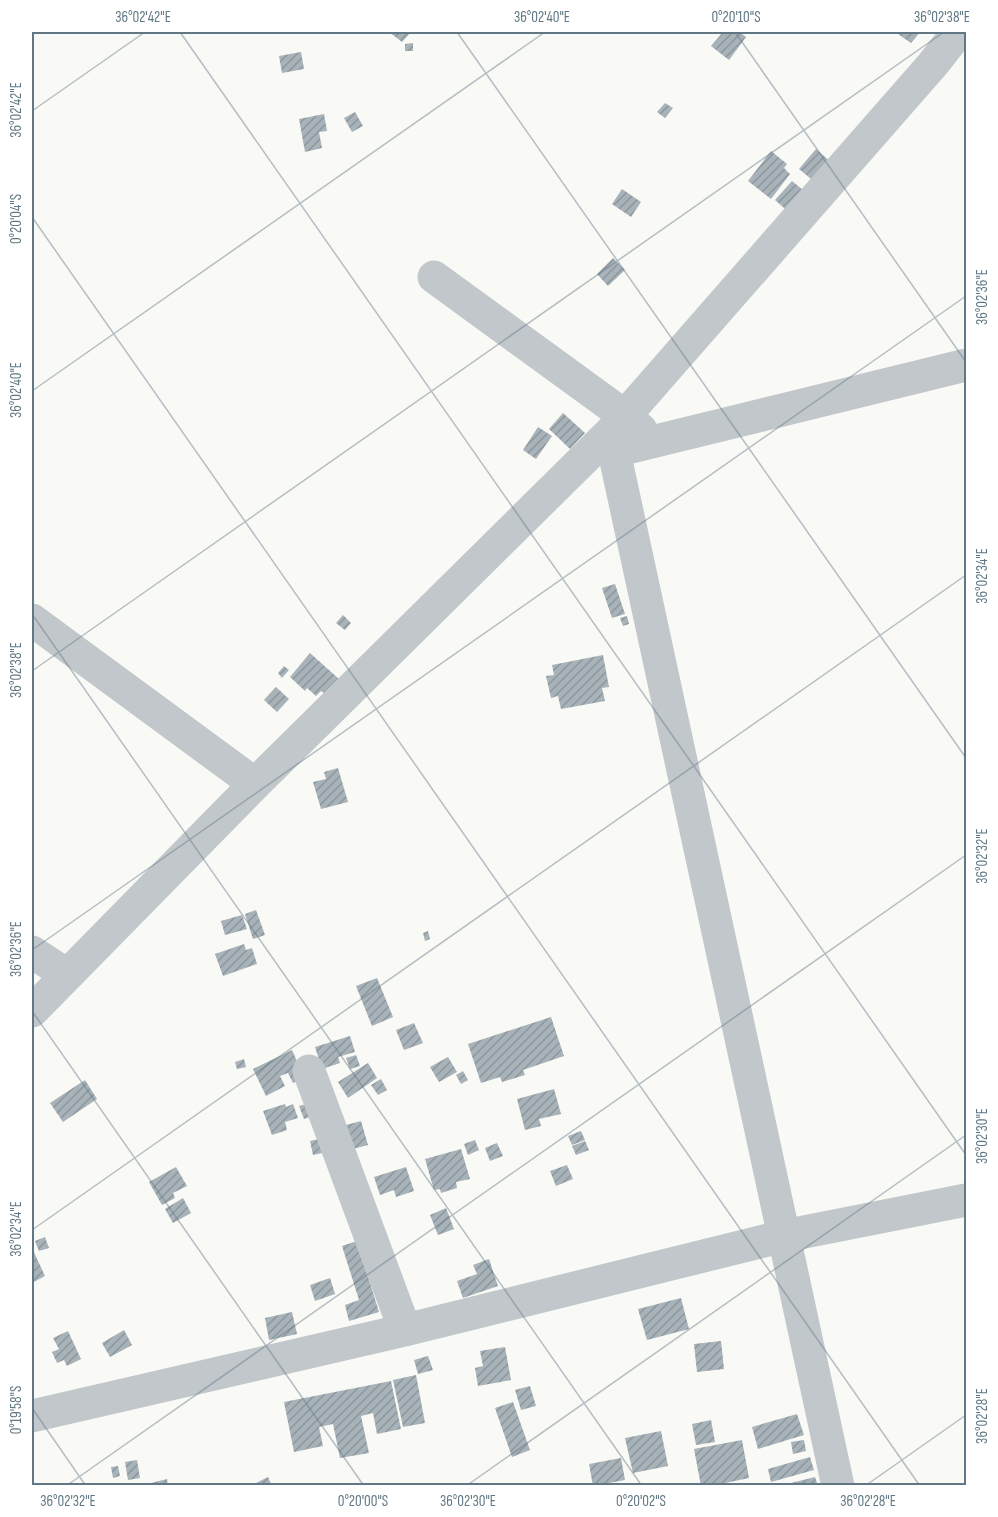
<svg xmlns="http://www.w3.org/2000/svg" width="998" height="1517" viewBox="0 0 998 1517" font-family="'Sofia Sans Condensed',sans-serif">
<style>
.building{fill:url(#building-hatch)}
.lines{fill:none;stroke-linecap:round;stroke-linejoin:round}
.minor{stroke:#c1c7ca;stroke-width:33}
.ticks{fill:none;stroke:#617884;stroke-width:1.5;stroke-opacity:0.45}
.neatline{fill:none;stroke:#617884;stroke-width:2}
.ticks-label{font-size:15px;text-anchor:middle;fill:#617884}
</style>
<defs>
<pattern id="building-hatch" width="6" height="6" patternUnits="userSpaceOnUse" patternTransform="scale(1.5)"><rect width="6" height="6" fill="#a8b3b9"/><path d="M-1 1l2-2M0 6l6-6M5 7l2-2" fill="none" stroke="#8c969c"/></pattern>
</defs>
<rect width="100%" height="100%" fill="#f9f9f6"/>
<path class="building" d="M 389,32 L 411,32 L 402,42 Z
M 723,32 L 739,32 L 746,37 L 729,60 L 711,46 Z
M 895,32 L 920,32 L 911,43 Z
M 413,43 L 413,51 L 405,51 L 405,44 Z
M 301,52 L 304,69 L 282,73 L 279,56 Z
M 665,103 L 673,108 L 665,118 L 657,112 Z
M 355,112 L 363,126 L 352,132 L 344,118 Z
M 324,114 L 327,131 L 319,132 L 322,148 L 305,152 L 299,119 Z
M 816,149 L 833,164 L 816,183 L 799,169 Z
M 771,151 L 787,164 L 784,168 L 790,174 L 771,199 L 748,181 Z
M 792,181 L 809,195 L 791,214 L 775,200 Z
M 622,189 L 641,202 L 631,217 L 612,204 Z
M 613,258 L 625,270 L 608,286 L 597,274 Z
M 563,413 L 585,433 L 570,449 L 549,429 Z
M 538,427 L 552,436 L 536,459 L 523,450 Z
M 615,584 L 625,614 L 612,618 L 602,588 Z
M 343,615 L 351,623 L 345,630 L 336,623 Z
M 627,616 L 629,624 L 623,626 L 620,618 Z
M 310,653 L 339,679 L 325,694 L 321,691 L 316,696 L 307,688 L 305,691 L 290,677 Z
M 603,655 L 609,687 L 602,688 L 605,701 L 561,709 L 558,696 L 551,698 L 546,676 L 554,675 L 552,665 Z
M 284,666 L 289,670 L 282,678 L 278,673 Z
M 276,687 L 289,699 L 277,712 L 264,700 Z
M 338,768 L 348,802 L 321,809 L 313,782 L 326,779 L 324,772 Z
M 256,910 L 265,935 L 253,939 L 245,914 Z
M 242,915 L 247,929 L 225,935 L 221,921 Z
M 428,931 L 430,939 L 425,941 L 423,933 Z
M 244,944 L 246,950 L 252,948 L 257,964 L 223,976 L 215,954 Z
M 377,978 L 393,1017 L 372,1026 L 356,986 Z
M 551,1017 L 564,1056 L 523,1070 L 525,1075 L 502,1082 L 500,1077 L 481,1083 L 468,1044 Z
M 414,1023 L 423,1043 L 404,1050 L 396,1030 Z
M 350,1036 L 355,1052 L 338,1057 L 340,1063 L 322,1069 L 315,1047 Z
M 292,1050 L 304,1077 L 293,1083 L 288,1073 L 280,1076 L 285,1086 L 266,1096 L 253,1069 Z
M 356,1055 L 360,1066 L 350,1069 L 346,1058 Z
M 448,1057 L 457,1072 L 439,1082 L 430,1067 Z
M 244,1059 L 246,1067 L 237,1069 L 235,1062 Z
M 368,1063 L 377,1078 L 348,1098 L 338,1082 Z
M 463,1071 L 468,1080 L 461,1084 L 456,1075 Z
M 381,1079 L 387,1090 L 378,1095 L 371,1085 Z
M 85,1080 L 97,1099 L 63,1122 L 50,1103 Z
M 554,1089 L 561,1114 L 539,1119 L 541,1126 L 525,1130 L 517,1099 Z
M 310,1103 L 314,1116 L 304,1119 L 299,1106 Z
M 285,1104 L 286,1107 L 293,1104 L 298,1118 L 285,1122 L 287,1130 L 272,1135 L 263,1111 Z
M 361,1121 L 368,1145 L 349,1150 L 342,1126 Z
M 581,1131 L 585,1140 L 572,1145 L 568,1136 Z
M 323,1138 L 327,1152 L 313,1155 L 310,1141 Z
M 475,1140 L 479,1150 L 468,1155 L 464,1144 Z
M 585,1141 L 589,1150 L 576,1155 L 572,1146 Z
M 497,1143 L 503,1156 L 490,1161 L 485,1148 Z
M 461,1149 L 470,1179 L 456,1182 L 457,1188 L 441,1193 L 440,1189 L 434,1190 L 425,1159 Z
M 567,1165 L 573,1179 L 556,1186 L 550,1171 Z
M 176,1167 L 187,1186 L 173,1193 L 175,1198 L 162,1205 L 149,1182 Z
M 406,1167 L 414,1191 L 396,1197 L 394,1190 L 380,1195 L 374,1177 Z
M 183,1198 L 191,1213 L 173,1223 L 165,1209 Z
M 446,1208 L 454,1229 L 438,1235 L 430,1215 Z
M 45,1237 L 49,1248 L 39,1251 L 35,1241 Z
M 357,1241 L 379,1312 L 349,1321 L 345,1305 L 359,1300 L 342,1246 Z
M 32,1248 L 45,1276 L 32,1283 Z
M 489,1259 L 498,1286 L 463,1298 L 457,1281 L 477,1274 L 473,1265 Z
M 330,1278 L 335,1294 L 315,1301 L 310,1285 Z
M 681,1298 L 689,1329 L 647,1340 L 638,1309 Z
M 292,1312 L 297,1334 L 269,1340 L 265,1318 Z
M 124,1330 L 132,1345 L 110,1357 L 102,1343 Z
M 68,1331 L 81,1359 L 67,1366 L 64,1360 L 57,1363 L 52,1352 L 59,1349 L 53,1338 Z
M 721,1341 L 724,1369 L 697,1372 L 694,1344 Z
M 505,1347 L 511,1380 L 478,1386 L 475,1368 L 483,1366 L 480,1351 Z
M 428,1356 L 433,1370 L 418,1374 L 414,1360 Z
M 416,1375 L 425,1423 L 403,1427 L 393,1380 Z
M 391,1381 L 401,1429 L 377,1434 L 373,1413 L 361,1416 L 369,1453 L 340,1458 L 333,1424 L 319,1427 L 323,1446 L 294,1452 L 284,1402 Z
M 530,1386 L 536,1406 L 521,1410 L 515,1390 Z
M 513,1402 L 530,1450 L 512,1457 L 495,1408 Z
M 797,1414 L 804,1435 L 758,1449 L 752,1427 Z
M 711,1420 L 715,1442 L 696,1445 L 692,1424 Z
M 661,1431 L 668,1466 L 633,1473 L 625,1438 Z
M 742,1440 L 749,1478 L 711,1486 L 701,1486 L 694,1449 Z
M 804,1440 L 806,1451 L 793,1454 L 791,1442 Z
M 810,1457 L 814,1470 L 771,1482 L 768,1469 Z
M 621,1458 L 625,1480 L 593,1486 L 589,1464 Z
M 137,1460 L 140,1478 L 128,1480 L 125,1462 Z
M 118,1466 L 120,1476 L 113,1478 L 111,1467 Z
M 268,1477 L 272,1486 L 250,1486 Z
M 815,1477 L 818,1486 L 783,1486 L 783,1485 Z
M 167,1479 L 168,1486 L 143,1486 L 143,1485 Z"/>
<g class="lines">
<path class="minor" d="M 434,277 L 625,416 L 641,430
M 610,433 L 838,1486
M 615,451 L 966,365
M 32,620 L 255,784
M 32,952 L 67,975
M 32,1011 L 255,784 L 610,433 L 933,64 L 958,32
M 309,1071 L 405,1330
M 32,1416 L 405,1330 L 784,1236 L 966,1200"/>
</g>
<path class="ticks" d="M 180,32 L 966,1155M 457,32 L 966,758M 735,32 L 966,362M 32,111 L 145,32M 32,217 L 920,1486M 32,391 L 545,32M 32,614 L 642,1486M 32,671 L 944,32M 32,950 L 966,296M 32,1011 L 364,1486M 32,1230 L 966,575M 32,1408 L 86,1486M 66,1486 L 966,855M 466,1486 L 966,1135M 865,1486 L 966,1415"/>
<rect width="998" height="1517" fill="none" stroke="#ffffff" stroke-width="66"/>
<rect x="33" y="33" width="932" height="1451" class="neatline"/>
<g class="ticks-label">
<text x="143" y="22">36°02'42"E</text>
<text x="542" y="22">36°02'40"E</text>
<text x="736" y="22">0°20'10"S</text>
<text x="942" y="22">36°02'38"E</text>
<text transform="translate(16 110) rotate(-90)" y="5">36°02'42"E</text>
<text transform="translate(16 219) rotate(-90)" y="5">0°20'04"S</text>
<text transform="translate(982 297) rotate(-90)" y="5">36°02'36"E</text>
<text transform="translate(16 390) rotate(-90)" y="5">36°02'40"E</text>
<text transform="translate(982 576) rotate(-90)" y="5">36°02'34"E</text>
<text transform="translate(16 670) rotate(-90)" y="5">36°02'38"E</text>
<text transform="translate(982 856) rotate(-90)" y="5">36°02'32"E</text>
<text transform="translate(16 949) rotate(-90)" y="5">36°02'36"E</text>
<text transform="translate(982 1136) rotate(-90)" y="5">36°02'30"E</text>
<text transform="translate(16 1229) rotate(-90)" y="5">36°02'34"E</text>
<text transform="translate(16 1410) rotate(-90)" y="5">0°19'58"S</text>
<text transform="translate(982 1416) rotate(-90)" y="5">36°02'28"E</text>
<text x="68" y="1506">36°02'32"E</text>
<text x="363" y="1506">0°20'00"S</text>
<text x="468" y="1506">36°02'30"E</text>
<text x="641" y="1506">0°20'02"S</text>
<text x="868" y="1506">36°02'28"E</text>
</g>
</svg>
